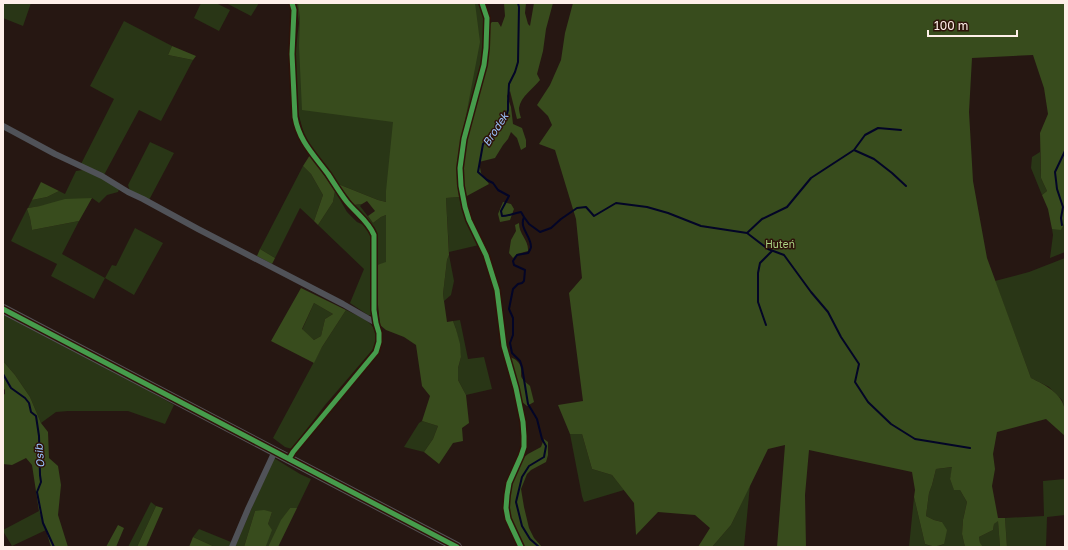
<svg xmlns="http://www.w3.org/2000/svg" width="1068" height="550" viewBox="0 0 1068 550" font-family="'Golos Text',sans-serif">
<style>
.green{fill:#293616}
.forest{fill:#384c1d;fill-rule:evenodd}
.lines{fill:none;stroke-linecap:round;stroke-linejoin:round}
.stream{stroke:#030527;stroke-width:2}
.minor{stroke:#505258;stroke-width:6}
.primary{stroke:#545256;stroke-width:10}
.cycleway-casing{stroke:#2e130a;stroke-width:8}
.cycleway{stroke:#469c4c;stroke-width:5}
.labels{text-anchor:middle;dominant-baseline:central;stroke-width:3;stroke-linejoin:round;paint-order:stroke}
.park-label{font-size:10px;fill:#abd483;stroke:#2e130a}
.water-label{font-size:11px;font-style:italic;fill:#9ac3fc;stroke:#2e130a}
</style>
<rect width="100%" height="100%" fill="#261712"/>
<path class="green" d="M 3,3 L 31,3 L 23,26 L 3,18 Z
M 201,3 L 216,3 L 230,10 L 219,31 L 194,18 Z
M 226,3 L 259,3 L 251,16 Z
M 296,3 L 479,3 L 484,17 L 486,48 L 481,62 L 474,97 L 464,126 L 427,125 L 386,202 L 378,200 L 338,184 L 305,138 L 298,112 L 296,78 L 295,56 L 299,23 Z
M 124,21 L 172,46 L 168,55 L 193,60 L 161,121 L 139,110 L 104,175 L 81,164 L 114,99 L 90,86 Z
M 150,142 L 174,153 L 149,200 L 130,191 L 128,185 Z
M 1040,152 L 1041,178 L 1047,191 L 1042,195 L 1031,168 L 1032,157 Z
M 303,166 L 311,174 L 323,195 L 314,221 L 300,208 L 275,258 L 260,249 Z
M 83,170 L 100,177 L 119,189 L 118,192 L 107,195 L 99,203 L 92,198 L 28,208 L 32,200 L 47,197 L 59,191 L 65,194 L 76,171 Z
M 335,191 L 347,212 L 357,222 L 368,227 L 371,233 L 371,267 L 372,310 L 371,315 L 368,315 L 350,303 L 364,269 L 318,225 L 333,202 Z
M 459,197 L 464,213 L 479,245 L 449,252 L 446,198 Z
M 362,204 L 360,206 L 373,223 L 381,217 L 386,215 L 386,263 L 377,265 L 375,228 L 354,205 Z
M 27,209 L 30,218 L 32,230 L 79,221 L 62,254 L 105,278 L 112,265 L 116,266 L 135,228 L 163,243 L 134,295 L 105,278 L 94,299 L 51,276 L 57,264 L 11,241 Z
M 1065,222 L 1065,252 L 1050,258 L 1053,235 L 1052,229 L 1061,229 Z
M 449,255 L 454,281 L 451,295 L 444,301 L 443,294 L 447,260 Z
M 1065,258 L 1065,410 L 1062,400 L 1049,387 L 1031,378 L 995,281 L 1029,272 Z
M 314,303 L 333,314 L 325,319 L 321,336 L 314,340 L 302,330 Z
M 346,310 C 364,319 382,324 374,348 L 338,390 L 325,405 L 292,449 L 285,447 L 273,438 L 322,347 Z
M 3,313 L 132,381 L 174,405 L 165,424 L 128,411 L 68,411 L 56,412 L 41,423 L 30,397 L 15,375 L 3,361 Z
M 460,320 L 468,359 L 484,357 L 492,389 L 466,395 L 458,380 L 458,368 L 461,357 L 456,329 L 453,321 Z
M 422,421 L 438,426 L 433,439 L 424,452 L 404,447 L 419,423 Z
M 570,434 L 582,434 L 592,469 L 612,475 L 624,490 L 584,502 L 582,496 Z
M 274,458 L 300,474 L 311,479 L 297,508 L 290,508 L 282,520 L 268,547 L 265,547 L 266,546 L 268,524 L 272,512 L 255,511 L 244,547 L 235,547 L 253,505 Z
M 953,467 L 950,479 L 954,489 L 960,490 L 967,502 L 963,520 L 962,534 L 965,547 L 936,547 L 944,544 L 942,522 L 934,520 L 926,516 L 929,493 L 932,485 L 936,469 Z
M 1065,479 L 1065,515 L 1047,517 L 1046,547 L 1007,547 L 1005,518 L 1044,516 L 1043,481 Z
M 750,485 L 744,547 L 712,547 L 731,525 Z
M 914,497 L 925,544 L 933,547 L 909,547 Z
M 151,502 L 156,506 L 137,547 L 128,547 Z
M 39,511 L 46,530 L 12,546 L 3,531 L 3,530 Z
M 998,520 L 1000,547 L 983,547 L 980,544 L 979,537 L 993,530 L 994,524 Z
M 199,529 L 231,542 L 229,547 L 222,546 L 221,547 L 215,547 L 193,537 Z"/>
<path class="forest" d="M 298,3 L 475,3 L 480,42 L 457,163 L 459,197 L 446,198 L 449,255 L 447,260 L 443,294 L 447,322 L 453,321 L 456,329 L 460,344 L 461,357 L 458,368 L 458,380 L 466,395 L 469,423 L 462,428 L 463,441 L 453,443 L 439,464 L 424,452 L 433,439 L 438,426 L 422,421 L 430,396 L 422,386 L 416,345 L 404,337 L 386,330 L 380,325 L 378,305 L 377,265 L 386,262 L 386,215 L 381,217 L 373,223 L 368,216 L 375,211 L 367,201 L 362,204 L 354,205 L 338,184 L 378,200 L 386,202 L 386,191 L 393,122 L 302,110 L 299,46 L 300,17 Z
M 504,3 L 526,3 L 525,13 L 528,24 L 530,26 L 534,3 L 553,3 L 546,29 L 543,51 L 537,74 L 540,80 C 533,89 521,96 519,108 C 519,111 520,115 521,118 L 517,119 L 510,91 L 507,96 L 511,107 L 513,124 L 522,128 L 526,140 L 526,147 L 521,150 L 517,138 L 511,132 L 508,139 L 503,145 L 495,158 L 479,162 L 481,173 L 489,184 L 465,197 L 462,174 L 464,152 L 483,72 L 489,25 L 492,22 L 498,22 L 501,27 L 505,16 Z
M 573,3 L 1065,3 L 1065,222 L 1061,230 L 1052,229 L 1048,209 L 1042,195 L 1047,191 L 1041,178 L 1040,133 L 1048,114 L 1044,88 L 1033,55 L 972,58 L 969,112 L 973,181 L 987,258 L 1031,378 C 1045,385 1062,393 1065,410 C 1066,418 1065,428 1065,436 L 1046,419 L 997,432 L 993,454 L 995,469 L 992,486 L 998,518 L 1005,518 L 1007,547 L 1000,547 L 998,521 L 994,524 L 993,530 L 979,537 L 980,543 L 983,547 L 965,547 L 962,534 L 963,520 L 967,502 L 960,490 L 954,490 L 950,479 L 952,467 L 936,469 L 932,485 L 929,493 L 926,516 L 934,520 L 942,522 L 947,530 L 944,544 C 935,547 934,547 925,544 L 914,497 L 915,490 L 912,472 L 809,450 L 805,495 L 806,547 L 777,547 L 785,445 L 768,449 L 731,525 L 712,547 L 698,547 L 710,528 L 695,515 L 658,512 L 636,535 L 634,503 L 612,475 L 592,469 L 582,434 L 570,434 L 558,405 L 583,401 L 569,293 L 582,278 L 576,219 L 555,150 L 539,144 L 552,125 L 548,116 L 537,105 L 550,85 L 561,60 L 565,33 Z
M 172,46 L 196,56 L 193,60 L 168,55 Z
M 310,155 L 335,191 L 333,202 L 318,225 L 314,221 L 323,195 L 311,174 L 303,166 Z
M 41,182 L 59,191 L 47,197 L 32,200 Z
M 92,198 L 79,221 L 32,230 L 30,218 L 27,209 L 28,208 L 40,206 L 65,199 Z
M 503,202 L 511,204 L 514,209 L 510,220 L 500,222 L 498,214 Z
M 519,223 C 519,235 529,240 528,251 L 517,254 L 513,258 L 509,253 L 511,240 L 516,231 L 515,225 Z
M 260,249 L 275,258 L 272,264 L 257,256 Z
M 301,288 L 346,310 L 322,347 L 314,363 L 271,341 ZM 314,303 L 333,314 L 325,319 L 321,336 L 314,340 L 302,329 Z
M 508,356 C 515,359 520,361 521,369 C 521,372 521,374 521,376 C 522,380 527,383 530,386 L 534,402 L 527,406 L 521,401 Z
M 3,361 L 15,375 L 30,397 L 41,423 L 48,432 L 49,458 L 58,466 L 61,485 L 58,515 L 68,547 L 51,547 L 46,530 L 39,511 L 32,465 L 26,458 L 12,465 L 3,464 L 3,395 L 5,394 L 5,390 L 3,388 Z
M 544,439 L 548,442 L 548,455 L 546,462 L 531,470 L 527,474 L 521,489 L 524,507 L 529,528 L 534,538 L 542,547 L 523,547 L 511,522 L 508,511 L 511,484 L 523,458 L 528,454 L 541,447 Z
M 156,506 L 163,508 L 146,547 L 137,547 Z
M 290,508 L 297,508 L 278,547 L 268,547 L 281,520 Z
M 264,510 L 272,512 L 268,524 L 272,530 L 266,546 L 244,547 L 255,511 Z
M 118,525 L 124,528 L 116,547 L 106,547 Z
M 193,537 L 215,547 L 189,547 Z"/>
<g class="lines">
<path class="stream" d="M 518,3 L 519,7 L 518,62 L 515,72 L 509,84 L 508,102 L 508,110 L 506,117 L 499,124 L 490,136 L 483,144 L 478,172 L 487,180 L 493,183 L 498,190 L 509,196 L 501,211 L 502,216 C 509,216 514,213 521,212 L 524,217 C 519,229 531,235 531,247 C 531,248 529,252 528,253 L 517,255 L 513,261 L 514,265 L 525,270 L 524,281 L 522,283 L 518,284 L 513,289 L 509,309 L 513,318 L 513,335 L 510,343 L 512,353 L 520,361 L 522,367 L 528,404 L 537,419 L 542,439 L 546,446 L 544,457 L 529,466 L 522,477 L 516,502 L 522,526 L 530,539 L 539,547
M 854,150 L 865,135 L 878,128 L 901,130
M 524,217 L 529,224 L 540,232 L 551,228 L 561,219 L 577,208 L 586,207 L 594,216 L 616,203 L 647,207 L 668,213 L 701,226 L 747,233 L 768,249 L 784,255 L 811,292 L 828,312 L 841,337 L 859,364 L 855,382 L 868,402 L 891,424 L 915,439 L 970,448
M 1062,225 L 1061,218 L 1063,207 L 1057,189 L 1055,172 L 1065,151
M 747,233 L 762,219 L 787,207 L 811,178 L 854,150 L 874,159 L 892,173 L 906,186
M 766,325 L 758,302 L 758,273 L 760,263 L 772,251
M 3,374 L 11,388 L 25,398 L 29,403 L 31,412 L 36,416 L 39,436 L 40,475 L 41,482 L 37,492 L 43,523 L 54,547"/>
<path class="minor" d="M 482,3 L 487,18 L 486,48 L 484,65 L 475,98 L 464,139 L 460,168 L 461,186 L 465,207 L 469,220 L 486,255 L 497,290 L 504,346 L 516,388 L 523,422 L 524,436 L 524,447 L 521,456 L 509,483 L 507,495 L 506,508 L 508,519 L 521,547
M 3,126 L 55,154 L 102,176 L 128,192 L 143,199 L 198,229 L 343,304 L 376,323
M 289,459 L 293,452 L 376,352 L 379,342 L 379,333 L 376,323 L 374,310 L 374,235 C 369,222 356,213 347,202 C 340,193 334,183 328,174 C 314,155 299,141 295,117 L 292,54 L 294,10 L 292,3
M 232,547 L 248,509 L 275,451"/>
<path class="primary" d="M 3,309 L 457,547"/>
<defs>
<path id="cycleway" d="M 482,3 L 487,18 L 486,48 L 484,65 L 475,98 L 464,139 L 460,168 L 461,186 L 465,207 L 469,220 L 486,255 L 497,290 L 504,346 L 516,388 L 523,422 L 524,436 L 524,447 L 521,456 L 509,483 L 507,495 L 506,508 L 508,519 L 521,547
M 3,309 L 457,547
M 289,459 L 293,452 L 376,352 L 379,342 L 379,333 L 376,323 L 374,310 L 374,235 C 369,222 356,213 347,202 C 340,193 334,183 328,174 C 314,155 299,141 295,117 L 292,54 L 294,10 L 292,3"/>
</defs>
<use href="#cycleway" class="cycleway-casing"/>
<use href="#cycleway" class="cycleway"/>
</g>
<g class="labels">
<g class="park-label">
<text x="780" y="244">Huteń</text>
</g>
<g class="water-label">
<text transform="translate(495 129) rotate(-57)">Brodek</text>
<text transform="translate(39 456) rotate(-95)">Osib</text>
</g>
</g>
<rect width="1068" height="550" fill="none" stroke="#feefe9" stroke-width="8"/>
<path d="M928 30v6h89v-6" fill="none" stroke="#feefe9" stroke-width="2"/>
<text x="934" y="30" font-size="12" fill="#feefe9" stroke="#2e130a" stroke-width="3" paint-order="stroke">100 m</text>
</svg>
